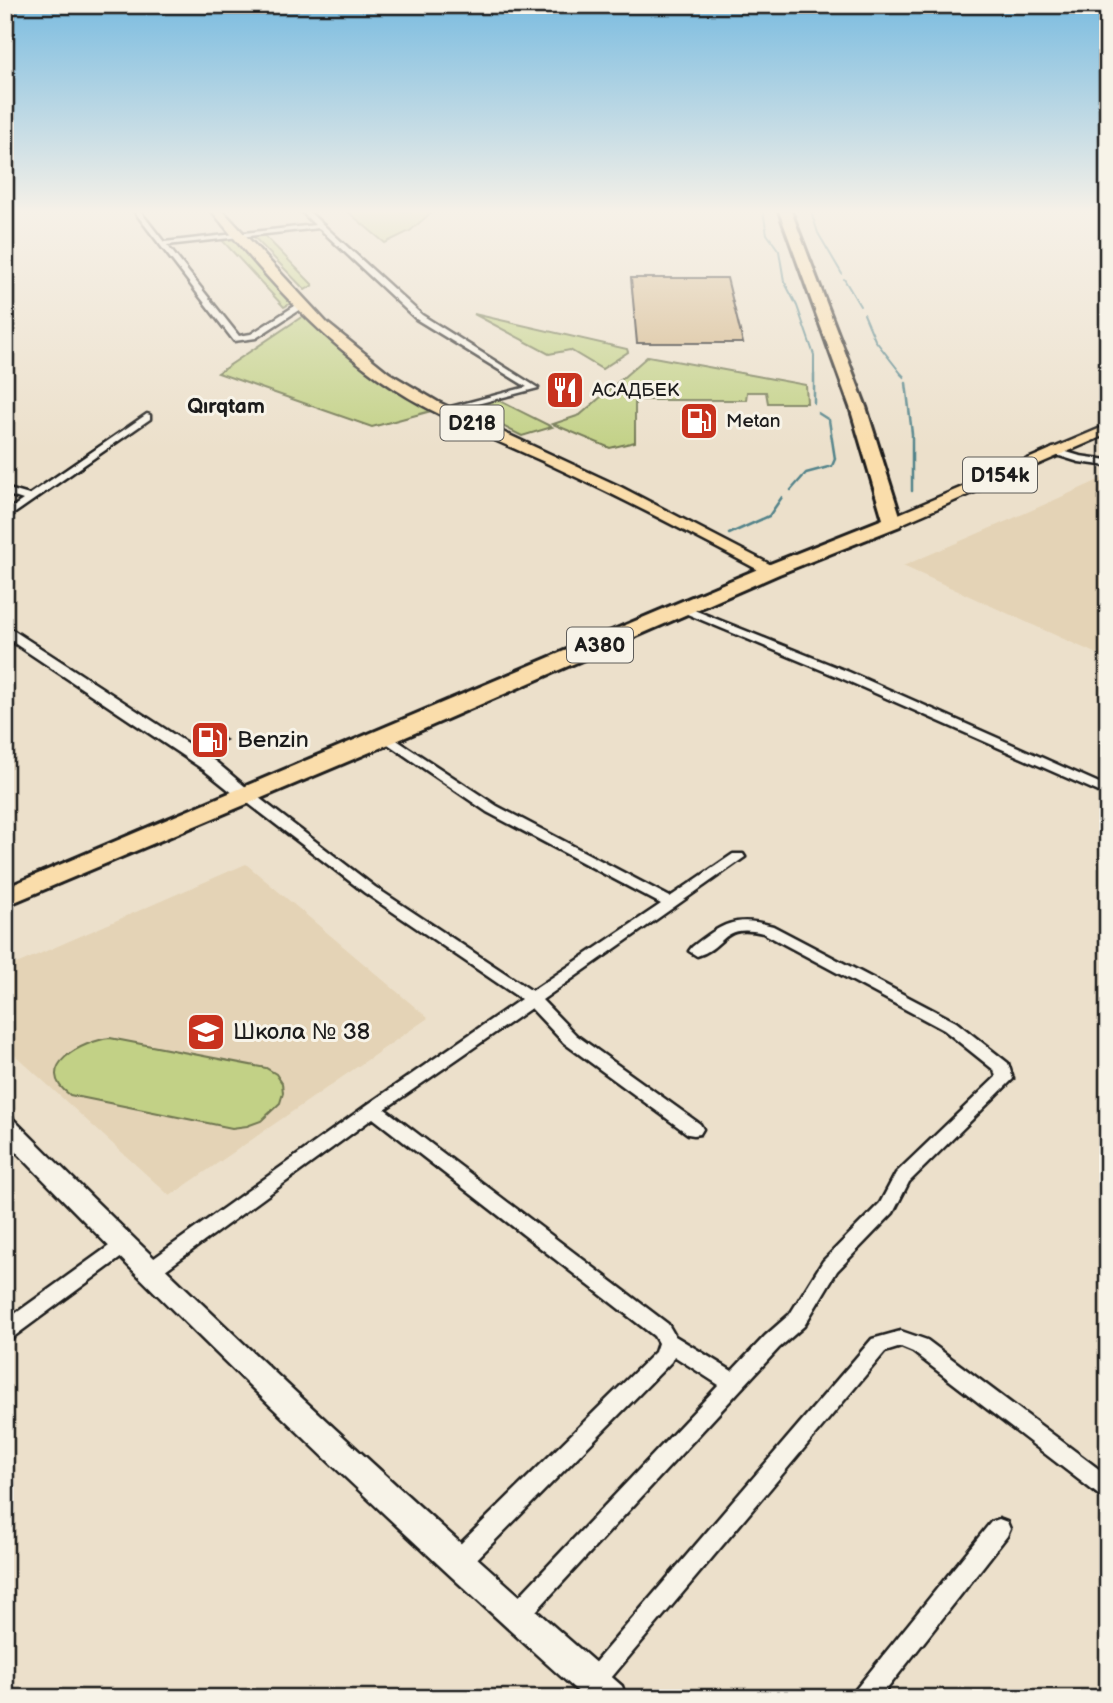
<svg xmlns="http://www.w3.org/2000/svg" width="1113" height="1703" viewBox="0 0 1113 1703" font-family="'Balsamiq Sans',sans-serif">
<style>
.built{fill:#e4d3b6}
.green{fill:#c2d186;stroke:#6f7651;stroke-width:2}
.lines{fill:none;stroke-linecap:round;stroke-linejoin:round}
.stream-far1{stroke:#53838a;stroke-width:2}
.stream{stroke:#53838a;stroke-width:2.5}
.building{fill:#d2b486;stroke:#1c1c1c;stroke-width:2}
.street-casing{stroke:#1c1c1c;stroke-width:5}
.secondary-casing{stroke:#1c1c1c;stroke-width:5}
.primary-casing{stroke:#1c1c1c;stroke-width:5}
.highway-casing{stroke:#1c1c1c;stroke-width:6}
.street{fill:#f7f3e8;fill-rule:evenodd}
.secondary{fill:#f7f3e8;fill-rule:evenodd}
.primary{fill:#faddab;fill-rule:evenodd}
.highway{fill:#faddab;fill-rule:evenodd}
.labels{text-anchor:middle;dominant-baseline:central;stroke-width:6;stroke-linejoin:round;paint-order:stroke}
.far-poi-label{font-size:19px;fill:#1c1c1c;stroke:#f7f3e8;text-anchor:start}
.far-quarter-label{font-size:21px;font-weight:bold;fill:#1c1c1c;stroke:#f7f3e8}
.shield{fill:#f7f3e8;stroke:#5e5c59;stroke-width:2}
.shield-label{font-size:21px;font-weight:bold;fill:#1c1c1c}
.poi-label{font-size:23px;fill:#1c1c1c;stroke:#f7f3e8;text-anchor:start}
</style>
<rect width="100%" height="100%" fill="#ece0cb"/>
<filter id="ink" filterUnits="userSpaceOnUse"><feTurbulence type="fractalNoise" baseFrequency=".0143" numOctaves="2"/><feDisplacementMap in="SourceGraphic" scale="14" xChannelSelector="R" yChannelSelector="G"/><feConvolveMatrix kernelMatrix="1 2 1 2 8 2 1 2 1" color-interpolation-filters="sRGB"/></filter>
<g filter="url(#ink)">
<path class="built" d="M 1108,476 L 1108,659 L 903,566 L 1039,507 Z
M 246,864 L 428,1018 L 170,1196 L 5,1046 L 5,969 Z"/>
<path class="green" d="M 347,211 L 433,211 L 410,231 L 385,243 Z
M 263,234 L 313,285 L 305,290 L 252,235 Z
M 233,238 L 293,302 L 284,307 L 221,239 Z
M 306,314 L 353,360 L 431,411 L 372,427 L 218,373 Z
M 474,314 L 627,349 L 628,352 L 602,369 L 570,350 L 549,354 Z
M 648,356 L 806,385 L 807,403 L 768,403 L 766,392 L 747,392 L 746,400 L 635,400 L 635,442 L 610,448 L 553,424 L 580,415 Z
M 496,399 L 552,427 L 522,436 L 467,408 Z
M 110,1038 L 266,1068 L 276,1074 L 282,1083 L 283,1093 L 280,1103 L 261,1121 L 247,1126 L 232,1128 L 70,1095 C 31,1067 83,1041 110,1038 Z"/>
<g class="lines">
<path class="stream-far1" d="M 763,211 L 767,234 L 779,251 L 784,281 L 797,306 L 814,355 L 814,376
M 811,211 L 818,233 L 842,274
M 844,279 L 860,306
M 864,314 L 875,340 L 903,376"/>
<path class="stream" d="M 814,374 L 814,403
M 901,374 L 904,377
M 906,383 L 912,434 L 912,491
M 791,490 L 806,473 L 832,466 L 835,459 L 829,420 L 818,413
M 729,534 L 769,516 L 782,497"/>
</g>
<path class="building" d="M 631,278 L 727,278 L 743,343 L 637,343 Z
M 213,732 L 226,740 L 207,749 L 195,741 Z"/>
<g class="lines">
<defs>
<path id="street" d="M 134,211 L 140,211 L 164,242 L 315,225 L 301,211 L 308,211 L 422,315 L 538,388 L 443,413 L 443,409 L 527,387 L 416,319 L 319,228 L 167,245 L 239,336 L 251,334 L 301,302 L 308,304 L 256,338 L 234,341 Z
M 147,414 L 150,415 L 150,419 L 5,520 L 5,512 L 23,500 L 5,494 L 5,488 L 29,495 Z
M 1053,448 L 1080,456 L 1108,460 L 1108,466 L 1079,462 L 1050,453 L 1048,451 Z
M 684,606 L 849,672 L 1108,787 L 1108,796 L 841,678 L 680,611 L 678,609 Z
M 386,733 L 497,806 L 670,897 L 733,854 L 743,854 L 745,857 L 542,1000 L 576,1035 L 700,1124 L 703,1129 L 700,1134 L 694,1135 L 688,1134 L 564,1043 L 531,1008 L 385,1109 L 668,1324 L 675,1336 L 732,1371 L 765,1336 L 790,1314 L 823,1261 L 880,1203 L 896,1173 L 996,1077 L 994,1070 L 944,1030 L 763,933 C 720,923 727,947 697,956 L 689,951 L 692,947 C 722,924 735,915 773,926 L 956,1022 L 1008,1063 L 1013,1079 L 909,1182 L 893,1213 L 837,1271 L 804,1326 L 779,1348 L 525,1623 L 517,1626 L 509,1623 L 505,1615 L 509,1607 L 719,1385 L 674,1356 L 671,1362 L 465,1571 L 457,1574 L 449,1571 L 446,1563 L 449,1555 L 655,1352 L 658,1343 L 654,1336 L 373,1118 L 157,1276 L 150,1279 L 143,1276 L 141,1271 L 143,1266 L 367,1105 L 521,999 L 365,893 L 240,797 L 238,794 L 240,791 L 250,791 L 375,887 L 532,991 L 661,904 L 487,812 L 382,740 L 380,737 L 382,734 Z
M 123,1238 L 130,1241 L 132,1246 L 130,1251 L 12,1338 L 5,1340 L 5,1321 L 116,1241 Z
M 901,1331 L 927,1340 L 1108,1476 L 1108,1499 L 1100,1496 L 913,1352 L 901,1347 L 885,1352 L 601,1690 L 593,1694 L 585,1690 L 581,1682 L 585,1674 L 872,1339 Z
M 999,1519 L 1007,1522 L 1010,1529 L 1007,1536 L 880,1698 L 853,1698 L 856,1689 L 991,1522 Z"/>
<path id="secondary" d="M 5,625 L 216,762 L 254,794 L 245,799 L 239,798 L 204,770 L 5,637 Z
M 5,1116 L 13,1119 C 209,1316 413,1504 622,1686 L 626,1698 L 585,1698 C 385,1519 191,1333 5,1140 Z"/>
<path id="primary" d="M 212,211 L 223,211 L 327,323 L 389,373 L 438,402 L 621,487 L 781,570 L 772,575 L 766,574 C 697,537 628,501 557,468 C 496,439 431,416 377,377 C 314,332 260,271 212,211 Z
M 1108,425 L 1108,434 L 899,525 L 887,525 L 885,522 L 887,519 Z"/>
<path id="highway" d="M 779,211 L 791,211 L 866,407 L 902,522 L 900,526 L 779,574 L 394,742 L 5,906 L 5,888 L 765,566 L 883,519 L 850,407 Z"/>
</defs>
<use href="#street" class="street-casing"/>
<use href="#secondary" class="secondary-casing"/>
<use href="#primary" class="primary-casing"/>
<use href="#highway" class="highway-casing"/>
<use href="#street" class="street"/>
<use href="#secondary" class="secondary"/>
<use href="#primary" class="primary"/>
<use href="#highway" class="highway"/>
</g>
</g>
<linearGradient id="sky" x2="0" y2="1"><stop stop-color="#7bbce0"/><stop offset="0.47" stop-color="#f6f1e8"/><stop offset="1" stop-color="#f6f1e8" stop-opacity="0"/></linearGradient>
<rect width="1113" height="450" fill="url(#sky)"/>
<defs>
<symbol id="restaurant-square" viewBox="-11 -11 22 22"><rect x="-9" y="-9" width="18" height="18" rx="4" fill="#c8321e" stroke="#f7f3e8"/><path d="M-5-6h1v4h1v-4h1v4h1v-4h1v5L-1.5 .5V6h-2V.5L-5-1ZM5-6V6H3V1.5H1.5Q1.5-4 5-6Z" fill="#fff"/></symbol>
<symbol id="fuel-square" viewBox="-11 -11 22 22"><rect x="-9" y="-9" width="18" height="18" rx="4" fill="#c8321e" stroke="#f7f3e8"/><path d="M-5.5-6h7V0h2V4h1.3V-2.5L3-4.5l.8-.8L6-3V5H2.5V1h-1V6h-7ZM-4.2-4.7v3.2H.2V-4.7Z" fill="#fff"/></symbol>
<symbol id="school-square" viewBox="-11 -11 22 22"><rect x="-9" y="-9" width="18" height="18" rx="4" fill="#c8321e" stroke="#f7f3e8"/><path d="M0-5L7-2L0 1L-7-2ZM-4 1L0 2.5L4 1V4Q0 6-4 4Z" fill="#fff"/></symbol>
</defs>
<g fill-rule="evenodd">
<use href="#restaurant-square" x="543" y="368" width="44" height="44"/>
<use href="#fuel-square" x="677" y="399" width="44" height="44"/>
<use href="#fuel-square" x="188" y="718" width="44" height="44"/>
<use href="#school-square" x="184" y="1010" width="44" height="44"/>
</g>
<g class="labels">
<g class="far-poi-label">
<text x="592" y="390">АСАДБЕК</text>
<text x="726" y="421">Metan</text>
</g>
<g class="far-quarter-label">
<text x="226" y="406">Qırqtam</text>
</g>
<g class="shield">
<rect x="440.5" y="405.5" width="63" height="35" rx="5"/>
<rect x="963" y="457.5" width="74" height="35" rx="5"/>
<rect x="567" y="627.5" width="66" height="35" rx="5"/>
</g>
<g class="shield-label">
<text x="472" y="423">D218</text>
<text x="1000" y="475">D154k</text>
<text x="600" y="645">A380</text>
</g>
<g class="poi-label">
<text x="237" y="740">Benzin</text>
<text x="233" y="1032">Школа № 38</text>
</g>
</g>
<rect width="1113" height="1703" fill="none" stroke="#f7f3e8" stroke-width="28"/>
<rect x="14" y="14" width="1085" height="1675" fill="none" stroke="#1c1c1c" stroke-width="2.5" filter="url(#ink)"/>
</svg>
